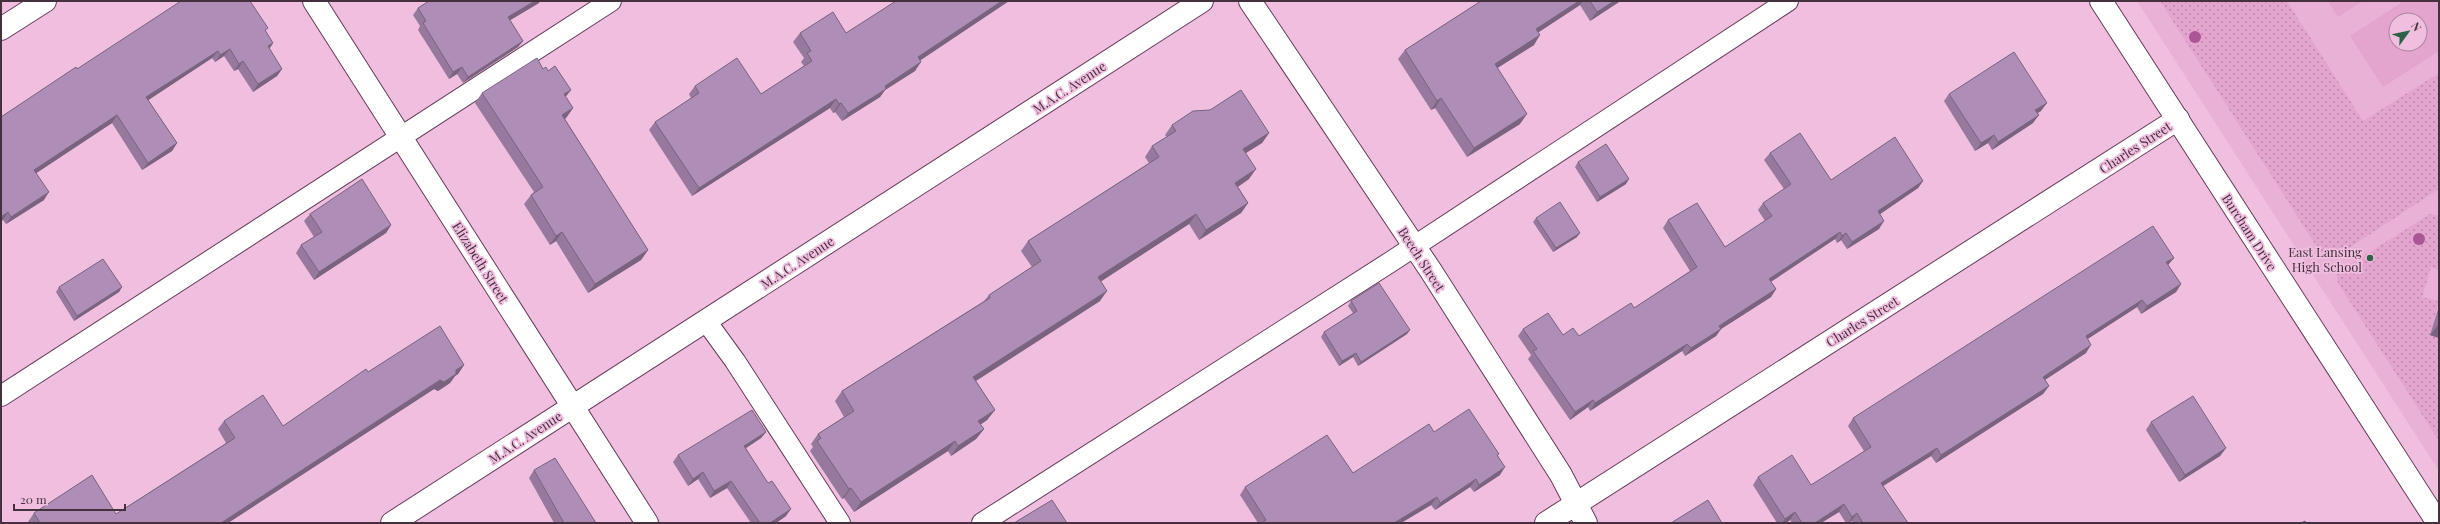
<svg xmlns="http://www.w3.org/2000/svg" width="2440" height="524" viewBox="0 0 2440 524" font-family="'Playfair Display',serif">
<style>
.built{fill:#eab1d6;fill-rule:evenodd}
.green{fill:url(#green-dots)}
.pitch{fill:#e3a4ce;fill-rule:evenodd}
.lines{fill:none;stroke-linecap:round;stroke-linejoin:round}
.lane-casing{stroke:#673d5a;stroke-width:22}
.street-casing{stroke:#673d5a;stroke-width:24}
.secondary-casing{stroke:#673d5a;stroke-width:24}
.lane{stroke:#fff;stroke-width:20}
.street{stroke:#fff;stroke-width:22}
.secondary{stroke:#fff;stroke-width:22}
.tree{fill:#aa5695}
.wall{fill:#96799d}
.shaded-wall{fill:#7a637f}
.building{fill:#ae8db6;stroke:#7a637f}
.poi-dot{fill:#2d6248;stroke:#f0bede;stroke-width:1.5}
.labels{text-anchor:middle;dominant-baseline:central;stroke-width:3.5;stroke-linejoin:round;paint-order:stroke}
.street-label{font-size:13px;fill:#45313e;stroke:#f0bede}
.poi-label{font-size:13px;fill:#45313e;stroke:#f0bede;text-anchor:end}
</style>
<defs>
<pattern id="green-dots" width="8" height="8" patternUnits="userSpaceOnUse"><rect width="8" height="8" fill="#e3a4ce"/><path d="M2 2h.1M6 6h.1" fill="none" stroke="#ba86a9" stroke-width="1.8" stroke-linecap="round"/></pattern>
</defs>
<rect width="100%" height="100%" fill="#f0bede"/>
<path class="built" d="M 2137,1 L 2439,1 L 2439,471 ZM 2396,20 L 2420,20 L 2420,44 L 2396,44 Z"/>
<path class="green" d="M 2160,1 L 2287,1 L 2363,121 L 2439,73 L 2439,189 L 2332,259 L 2324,258 Z
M 2430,214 L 2439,216 L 2439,270 L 2431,267 L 2422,297 L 2439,301 L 2430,335 L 2439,338 L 2439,441 L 2338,283 L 2337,274 L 2340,271 Z"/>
<path class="pitch" d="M 2328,1 L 2363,1 L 2338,17 Z
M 2404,1 L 2439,1 L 2439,51 L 2383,87 L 2350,36 ZM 2396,20 L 2420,20 L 2420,44 L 2396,44 Z"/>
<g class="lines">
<defs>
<path id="lane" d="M 706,321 L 735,361 L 840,523
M 1,396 L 611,1
M 982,523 L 1392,261 L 1788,1"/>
<path id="street" d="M 314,1 L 647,523
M 1250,1 L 1431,271 L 1561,475 L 1586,523
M 1,29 L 45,1
M 392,523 L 1202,1
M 1546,523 L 2178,119"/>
<path id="secondary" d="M 2101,1 L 2438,523"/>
</defs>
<use href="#lane" class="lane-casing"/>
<use href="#street" class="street-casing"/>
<use href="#secondary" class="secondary-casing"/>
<use href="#lane" class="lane"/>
<use href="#street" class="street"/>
<use href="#secondary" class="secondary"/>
</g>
<g class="tree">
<circle cx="2195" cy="37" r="6"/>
<circle cx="2419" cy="239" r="6"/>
</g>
<path class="wall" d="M 896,1 L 1009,1 L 920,60 L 915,71 L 885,90 L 880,97 L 842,121 L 835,112 L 833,113 L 830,108 L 692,196 L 649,130 L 655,122 L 691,98 L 689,94 L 695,86 L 761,94 L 804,66 L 801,62 L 804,58 L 793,42 L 800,33 L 846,33 Z
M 1481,1 L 1620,1 L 1619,2 L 1590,21 L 1580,5 L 1538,32 L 1534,45 L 1497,68 L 1520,124 L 1467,157 L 1435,108 L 1431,110 L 1398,59 L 1405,50 Z
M 539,3 L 510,20 L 523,41 L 518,47 L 463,83 L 457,74 L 449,79 L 418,30 L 420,26 L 413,15 L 418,8 Z
M 265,32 L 273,43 L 269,49 L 282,69 L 277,76 L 253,92 L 238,69 L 234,71 L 224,56 L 215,62 L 212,58 L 148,100 L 177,143 L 172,151 L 142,170 L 112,123 L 36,173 L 44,200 L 6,224 L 3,220 L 1,221 L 1,117 L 77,69 Z
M 543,69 L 548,71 L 573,108 L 566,118 L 565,119 L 648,250 L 641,260 L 588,293 L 556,241 L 550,245 L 524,204 L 531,195 L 534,192 L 475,103 L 482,93 Z
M 1949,94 L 2041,111 L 2037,113 L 2033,123 L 1992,150 L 1988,143 L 1975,151 L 1944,101 Z
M 1172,125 L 1269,133 L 1262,143 L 1246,153 L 1249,179 L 1238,187 L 1248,203 L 1241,213 L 1199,240 L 1189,224 L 1101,281 L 1100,301 L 976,381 L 995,410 L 987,420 L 980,425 L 984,429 L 976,439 L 951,456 L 948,451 L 854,512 L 844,498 L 842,499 L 810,451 L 813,447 L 811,444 L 818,434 L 844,417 L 835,401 L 842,391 L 984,301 L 989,295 L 1032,267 L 1021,251 L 1028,241 L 1149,163 L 1145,157 L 1152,146 L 1167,137 L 1165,135 Z
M 1770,153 L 1831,180 L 1923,181 L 1918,188 L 1880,214 L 1879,229 L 1847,249 L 1841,240 L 1837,243 L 1835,239 L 1771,282 L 1776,289 L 1771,297 L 1721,329 L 1716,336 L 1685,356 L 1682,351 L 1590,411 L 1588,407 L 1570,420 L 1528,359 L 1531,355 L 1518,336 L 1523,329 L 1563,335 L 1579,336 L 1634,308 L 1690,271 L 1663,228 L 1668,220 L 1725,247 L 1765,221 L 1758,210 L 1763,203 L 1784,189 L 1764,160 Z
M 1578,162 L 1626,184 L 1597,202 L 1575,167 Z
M 310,214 L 391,225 L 386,233 L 314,280 L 296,253 L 301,245 L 314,237 L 304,221 Z
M 1536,218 L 1577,237 L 1553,252 L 1533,222 Z
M 2174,258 L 2168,265 L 2181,284 L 2176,292 L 2141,314 L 2137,307 L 2087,339 L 2086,353 L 2045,380 L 2049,386 L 2043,394 L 1936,463 L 1931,456 L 1883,486 L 1908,523 L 1853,523 L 1851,521 L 1849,523 L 1846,523 L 1839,512 L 1821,523 L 1792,523 L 1790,520 L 1786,523 L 1777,523 L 1753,485 L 1758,477 L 1811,485 L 1864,451 L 1848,426 L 1853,418 Z
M 59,287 L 122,287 L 119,292 L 74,321 L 56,292 Z
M 1351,301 L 1407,334 L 1358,366 L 1353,357 L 1339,366 L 1321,337 L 1324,332 L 1353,313 L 1348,306 Z
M 2439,306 L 2439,338 L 2430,335 Z
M 464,365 L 458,374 L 455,376 L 450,383 L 438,391 L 434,389 L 228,523 L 29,523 L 28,522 L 34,513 L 116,514 L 226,443 L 218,429 L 224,421 L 283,426 L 368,372 Z
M 2151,422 L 2226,448 L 2220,456 L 2179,482 L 2146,430 Z
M 766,432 L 761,438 L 746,448 L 786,516 L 776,523 L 751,523 L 727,488 L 710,498 L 698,479 L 688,486 L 673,462 L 678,455 Z
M 1434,432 L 1498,456 L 1500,475 L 1474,492 L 1470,487 L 1435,510 L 1431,505 L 1401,523 L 1258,523 L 1240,495 L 1245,487 L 1353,473 Z
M 534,470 L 596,523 L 554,523 L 529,478 Z"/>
<path class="shaded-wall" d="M 535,1 L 540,1 L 539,3 L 504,24 L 508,17 Z
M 1002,1 L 1009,1 L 912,66 L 918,57 Z
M 1579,1 L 1583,1 L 1580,5 L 1530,38 L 1536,29 Z
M 1614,1 L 1620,1 L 1619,2 L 1590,21 L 1597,12 Z
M 1540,35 L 1534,45 L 1488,74 L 1495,64 Z
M 523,41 L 518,47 L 463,83 L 468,77 Z
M 273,43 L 268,51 L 268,46 Z
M 230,49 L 224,56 L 215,62 L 220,55 Z
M 218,51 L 212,58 L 141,105 L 146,97 Z
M 243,61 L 238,69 L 234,71 L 239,64 Z
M 921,62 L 915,71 L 885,90 L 880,97 L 842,121 L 848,113 L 885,86 Z
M 462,67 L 457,74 L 449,79 L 453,72 Z
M 282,69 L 277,76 L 253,92 L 258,84 Z
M 571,90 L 564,99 L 564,94 Z
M 1441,98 L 1435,108 L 1431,110 L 1437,101 Z
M 836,99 L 830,108 L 692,196 L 699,188 Z
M 841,103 L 835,112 L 833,113 L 839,104 Z
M 2047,103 L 2041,111 L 2030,118 L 2035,110 Z
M 573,108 L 566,118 L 556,124 L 562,115 Z
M 1527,114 L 1520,124 L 1467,157 L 1474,148 Z
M 117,115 L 112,123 L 29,178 L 34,170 Z
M 2039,115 L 2033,123 L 1992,150 L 1998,142 Z
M 1269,133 L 1262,143 L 1236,159 L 1243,149 Z
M 1994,135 L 1988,143 L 1975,151 L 1981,143 Z
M 177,143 L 172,151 L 142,170 L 148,163 Z
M 1256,169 L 1249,179 L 1228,193 L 1235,183 Z
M 1629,179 L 1626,184 L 1597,202 L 1600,197 Z
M 1923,181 L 1918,188 L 1873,219 L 1878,211 Z
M 49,192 L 44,200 L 6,224 L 11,217 Z
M 1248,203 L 1241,213 L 1199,240 L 1206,230 Z
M 8,212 L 3,220 L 1,221 L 1,217 Z
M 1196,214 L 1189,224 L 1091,288 L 1098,277 Z
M 1884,221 L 1879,229 L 1847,249 L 1852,242 Z
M 391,225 L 386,233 L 314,280 L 319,272 Z
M 562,232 L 556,241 L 550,245 L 556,236 Z
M 1840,232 L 1835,239 L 1764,286 L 1769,279 Z
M 1580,233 L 1577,237 L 1553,252 L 1556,248 Z
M 1846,233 L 1841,240 L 1837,243 L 1842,236 Z
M 648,250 L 641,260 L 588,293 L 595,284 Z
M 2174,258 L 2168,265 L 2166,262 Z
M 2181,284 L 2176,292 L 2141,314 L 2147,306 Z
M 122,287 L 119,292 L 74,321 L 77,316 Z
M 1776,289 L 1771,297 L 1721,329 L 1716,336 L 1685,356 L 1691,348 L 1719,326 Z
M 1107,291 L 1100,301 L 966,387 L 973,377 Z
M 2142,300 L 2137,307 L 2080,344 L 2086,336 Z
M 2438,325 L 2439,325 L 2439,338 L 2430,335 Z
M 1410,330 L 1407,334 L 1358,366 L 1361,362 Z
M 1687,344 L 1682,351 L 1590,411 L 1595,403 Z
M 2091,345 L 2086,353 L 2037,385 L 2043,377 Z
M 1356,353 L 1353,357 L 1339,366 L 1342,361 Z
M 464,365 L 458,374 L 455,376 L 450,383 L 438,391 L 434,389 L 228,523 L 221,523 Z
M 2049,386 L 2043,394 L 1936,463 L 1941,455 Z
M 1593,400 L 1588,407 L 1570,420 L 1575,412 Z
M 995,410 L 987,420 L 971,431 L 978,421 Z
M 984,429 L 976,439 L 951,456 L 958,446 Z
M 766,432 L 761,438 L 740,452 L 744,446 Z
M 955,441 L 948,451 L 854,512 L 861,502 Z
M 1937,448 L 1931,456 L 1875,491 L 1881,483 Z
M 2226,448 L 2220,456 L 2179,482 L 2185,475 Z
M 1505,467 L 1500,475 L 1474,492 L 1479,485 Z
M 703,472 L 698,479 L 688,486 L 693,479 Z
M 1476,479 L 1470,487 L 1435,510 L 1440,503 Z
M 731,481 L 727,488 L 710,498 L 714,491 Z
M 851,488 L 844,498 L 842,499 L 849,489 Z
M 1437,497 L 1431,505 L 1401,523 L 1394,523 Z
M 1844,504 L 1839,512 L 1821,523 L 1815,523 Z
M 791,509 L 786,516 L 776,523 L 770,523 Z
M 1795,512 L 1790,520 L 1786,523 L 1782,523 L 1785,519 Z
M 1857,513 L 1851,521 L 1848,523 L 1852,517 Z"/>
<path class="building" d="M 181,1 L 250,1 L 268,28 L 265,30 L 273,43 L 268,46 L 282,69 L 258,84 L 243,61 L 239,64 L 230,49 L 220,55 L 218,51 L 146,97 L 177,143 L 148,163 L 117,115 L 34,170 L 49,192 L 11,217 L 8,212 L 1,217 L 1,117 L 76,67 L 77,69 Z
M 429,1 L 535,1 L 508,17 L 523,41 L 468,77 L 462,67 L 453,72 L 423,23 L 426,21 L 418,8 Z
M 896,1 L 1002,1 L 918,57 L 921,62 L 885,86 L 886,89 L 848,113 L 841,103 L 839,104 L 836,99 L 699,188 L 655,122 L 699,93 L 695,86 L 737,58 L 761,94 L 812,61 L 807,53 L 811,51 L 800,33 L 833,12 L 846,33 Z
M 1481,1 L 1579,1 L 1536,29 L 1540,35 L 1495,64 L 1527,114 L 1474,148 L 1441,98 L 1437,101 L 1405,50 Z
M 1590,1 L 1614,1 L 1597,12 Z
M 2014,52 L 2047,103 L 2035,110 L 2039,115 L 1998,142 L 1994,135 L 1981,143 L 1949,94 Z
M 537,58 L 543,69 L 546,67 L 548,71 L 555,66 L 571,90 L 564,94 L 573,108 L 562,115 L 648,250 L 595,284 L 562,232 L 556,236 L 531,195 L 543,187 L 482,93 Z
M 1241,90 L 1269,133 L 1243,149 L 1256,169 L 1235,183 L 1248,203 L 1206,230 L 1196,214 L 1098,277 L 1107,291 L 973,377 L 995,410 L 978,421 L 984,429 L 958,446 L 955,441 L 861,502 L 851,488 L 849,489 L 817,441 L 821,438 L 818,434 L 854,411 L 842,391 L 990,298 L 989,295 L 1041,261 L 1028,241 L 1159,157 L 1152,146 L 1176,131 L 1172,125 L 1193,111 L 1210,110 Z
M 1800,133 L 1831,180 L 1895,137 L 1923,181 L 1878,211 L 1884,221 L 1852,242 L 1846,233 L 1842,236 L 1840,232 L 1769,279 L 1776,289 L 1719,326 L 1721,329 L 1691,348 L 1687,344 L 1595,403 L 1593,400 L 1575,412 L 1533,351 L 1537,349 L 1523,329 L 1548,313 L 1563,335 L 1573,328 L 1579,336 L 1631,303 L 1634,308 L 1697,267 L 1668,220 L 1697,203 L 1725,247 L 1772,216 L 1763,203 L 1791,184 L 1770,153 Z
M 1606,144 L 1629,179 L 1600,197 L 1578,162 Z
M 362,179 L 391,225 L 319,272 L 301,245 L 322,232 L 310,214 Z
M 1560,202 L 1580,233 L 1556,248 L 1536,218 Z
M 2153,226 L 2174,258 L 2166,262 L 2181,284 L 2147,306 L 2142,300 L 2086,336 L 2091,345 L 2043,377 L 2049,386 L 1941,455 L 1937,448 L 1881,483 L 1908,523 L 1863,523 L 1857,513 L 1852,517 L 1844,504 L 1815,523 L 1802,523 L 1795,512 L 1785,519 L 1758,477 L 1792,455 L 1811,485 L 1871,447 L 1853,418 Z
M 103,259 L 122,287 L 77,316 L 59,287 Z
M 1379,283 L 1410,330 L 1361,362 L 1356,353 L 1342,361 L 1324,332 L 1357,311 L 1351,301 Z
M 440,326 L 464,365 L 456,370 L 456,374 L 444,382 L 440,380 L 221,523 L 40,523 L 34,513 L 92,475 L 116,514 L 235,438 L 224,421 L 263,395 L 283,426 L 366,369 L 368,372 Z
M 2193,396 L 2226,448 L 2185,475 L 2151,422 Z
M 1469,409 L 1499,454 L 1497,455 L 1505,467 L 1479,485 L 1476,479 L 1440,503 L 1437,497 L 1394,523 L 1262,523 L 1266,520 L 1245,487 L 1327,435 L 1353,473 L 1429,424 L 1434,432 Z
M 752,410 L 766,432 L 744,446 L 768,483 L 772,481 L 791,509 L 770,523 L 760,523 L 731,481 L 714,491 L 703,472 L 693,479 L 678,455 Z
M 555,458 L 596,523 L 564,523 L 534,470 Z
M 1052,500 L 1067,523 L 1014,523 Z
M 1708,500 L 1722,523 L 1671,523 Z
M 2305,521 L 2306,523 L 2301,523 Z"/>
<circle class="poi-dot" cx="2370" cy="258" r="4"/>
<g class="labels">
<g class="street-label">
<text transform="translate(1069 87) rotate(-33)">M.A.C. Avenue</text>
<text transform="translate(2135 147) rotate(-33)">Charles Street</text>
<text transform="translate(2250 232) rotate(57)">Burcham Drive</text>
<text transform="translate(1422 259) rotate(57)">Beech Street</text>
<text transform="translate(481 262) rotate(58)">Elizabeth Street</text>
<text transform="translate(797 262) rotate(-33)">M.A.C. Avenue</text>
<text transform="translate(1862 321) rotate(-32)">Charles Street</text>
<text transform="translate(525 437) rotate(-33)">M.A.C. Avenue</text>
</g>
<g class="poi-label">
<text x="2362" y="251">East Lansing<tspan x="2362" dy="15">High School</tspan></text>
</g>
</g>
<rect width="2440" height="524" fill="none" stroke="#45313e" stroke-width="4"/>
<g transform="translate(2408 32) rotate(57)"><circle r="19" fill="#f0bede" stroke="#ac869e"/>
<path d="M0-3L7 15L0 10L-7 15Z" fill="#2d6248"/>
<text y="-6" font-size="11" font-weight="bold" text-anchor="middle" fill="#45313e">N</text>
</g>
<path d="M14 504v6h111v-6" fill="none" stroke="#45313e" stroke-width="2"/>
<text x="20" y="504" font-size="12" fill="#45313e" stroke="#f0bede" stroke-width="3" paint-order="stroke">20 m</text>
</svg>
